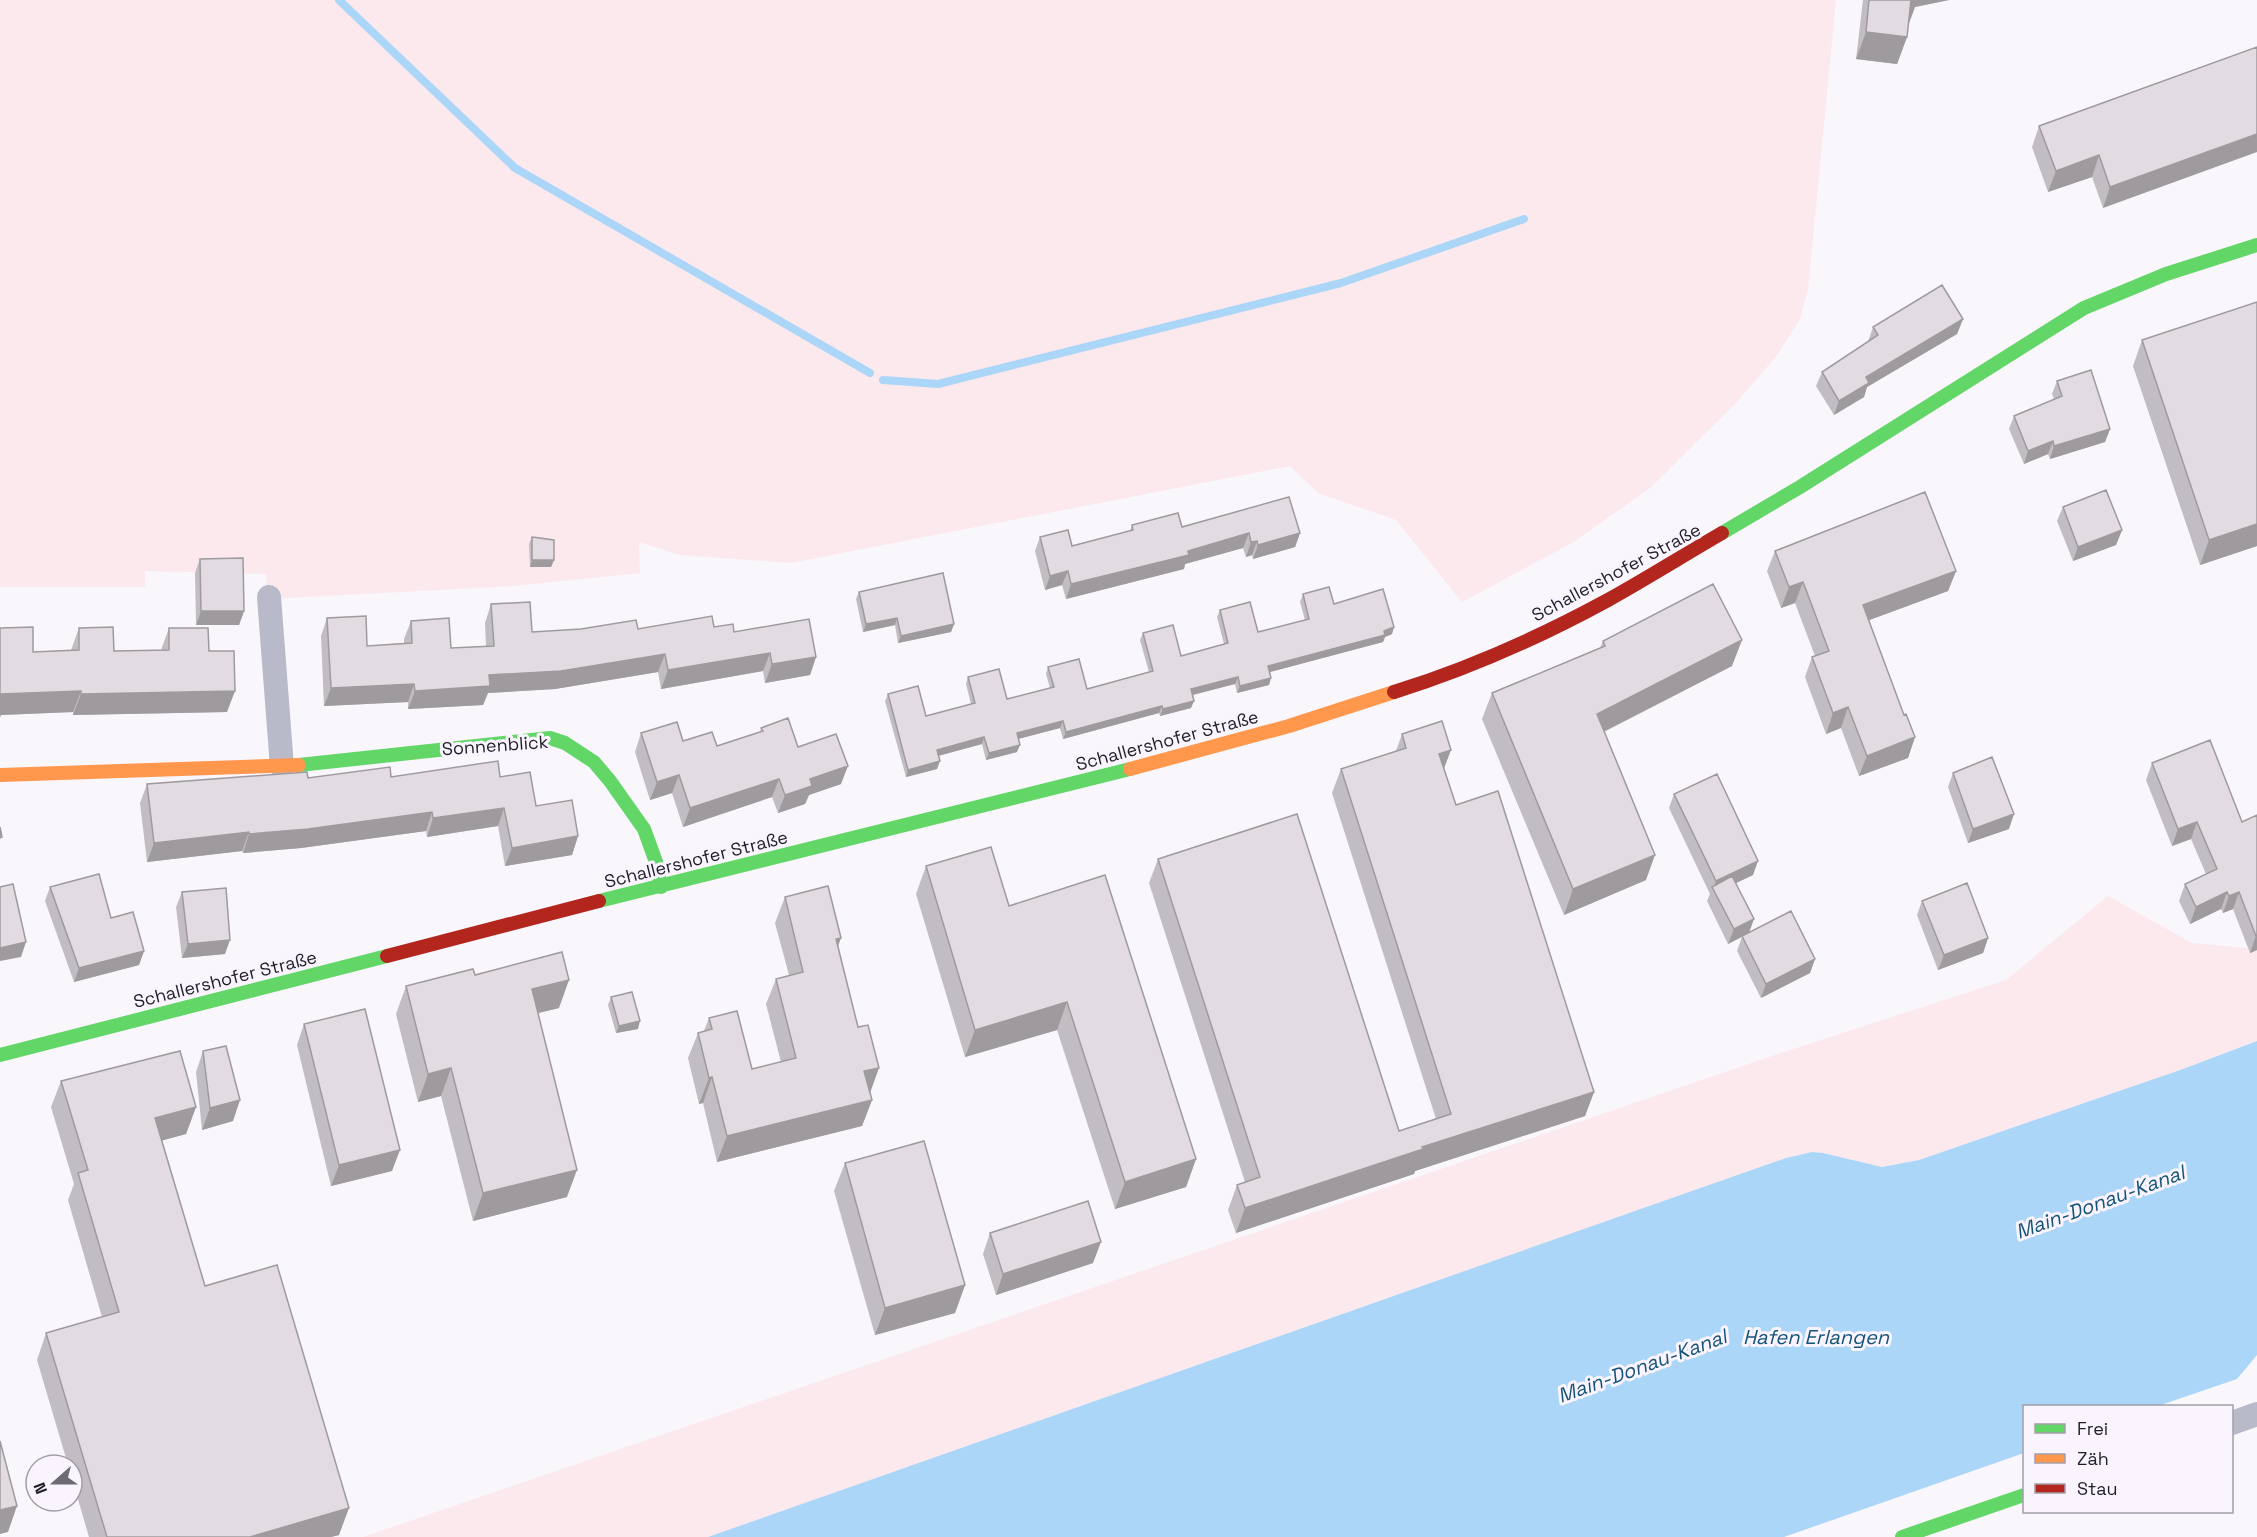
<svg xmlns="http://www.w3.org/2000/svg" width="2257" height="1537" viewBox="0 0 2257 1537" font-family="'Space Grotesk',sans-serif">
<style>
.green{fill:#fbe9ee}
.water{fill:#abd6f8}
.lines{fill:none;stroke-linecap:round;stroke-linejoin:round}
.stream{stroke:#abd6f8;stroke-width:8}
.street{stroke:#b8bac9;stroke-width:24}
.fast{stroke:#63d668;stroke-width:14}
.slow{stroke:#ff974d;stroke-width:14}
.jam{stroke:#b3261e;stroke-width:14}
.wall{fill:#c2bdc2}
.shaded-wall{fill:#9e9a9e}
.building{fill:#e2dce2;stroke:#9e9a9e;stroke-width:1.5}
.labels{text-anchor:middle;dominant-baseline:central;stroke-width:6;stroke-linejoin:round;paint-order:stroke}
.street-label{font-size:18px;fill:#221e26;stroke:#f9f4fe}
.water-label{font-size:20px;font-style:italic;fill:#155378;stroke:#f9f4fe}
</style>
<rect width="100%" height="100%" fill="#f9f6fc"/>
<path class="green" d="M 0,0 L 1836,0 L 1808,289 L 1800,319 L 1778,354 L 1734,405 L 1650,488 L 1572,543 L 1462,602 L 1396,520 L 1318,493 L 1290,466 L 791,563 L 680,555 L 639,542 L 640,573 L 513,586 L 268,599 L 266,574 L 145,571 L 145,587 L 0,587 Z
M 2108,896 L 2192,943 L 2257,949 L 2257,1041 L 2183,1069 L 1919,1160 L 1882,1167 L 1823,1153 L 1812,1152 L 1786,1158 L 708,1537 L 363,1537 L 1772,1056 L 2006,980 Z"/>
<path class="water" d="M 2257,1041 L 2257,1355 L 2237,1379 L 2158,1406 L 2024,1406 L 2024,1453 L 1784,1537 L 708,1537 L 1786,1158 L 1812,1152 L 1823,1153 L 1882,1167 L 1919,1160 L 2183,1069 Z"/>
<g class="lines">
<path class="stream" d="M 339,0 L 515,168 L 870,373
M 883,380 L 938,384 L 1341,283 L 1524,219"/>
<path class="street" d="M 269,597 L 282,767
M 2232,1423 L 2257,1414"/>
<path class="fast" d="M 1722,533 L 1800,487 L 2084,308 L 2166,274 L 2257,245
M 299,765 L 550,738 L 565,743 L 594,762 L 610,781 L 644,829 L 656,862 L 661,887
M 599,901 L 1130,769
M 0,1055 L 387,956
M 1902,1537 L 2024,1495"/>
<path class="slow" d="M 1130,769 L 1289,726 L 1394,692
M 0,775 L 299,765"/>
<path class="jam" d="M 1394,692 C 1468,669 1540,637 1608,600 C 1646,579 1684,555 1722,533
M 387,956 L 599,901"/>
</g>
<path class="wall" d="M 1863,0 L 1949,0 L 1915,7 L 1909,23 L 1908,23 L 1907,37 L 1897,64 L 1856,59 Z
M 2257,47 L 2103,208 L 2092,177 L 2048,192 L 2032,147 L 2039,126 Z
M 1963,319 L 1957,334 L 1867,387 L 1864,397 L 1834,415 L 1816,386 L 1822,372 L 1868,342 L 1873,327 Z
M 2142,340 L 2257,546 L 2200,565 L 2133,366 Z
M 2057,381 L 2110,429 L 2105,442 L 2050,459 L 2048,454 L 2024,464 L 2009,429 L 2014,416 L 2054,399 L 2052,394 Z
M 2063,507 L 2122,530 L 2116,545 L 2073,561 L 2057,521 Z
M 1132,525 L 1182,527 L 1300,533 L 1295,547 L 1253,559 L 1252,555 L 1246,557 L 1243,548 L 1185,564 L 1184,569 L 1066,599 L 1062,585 L 1045,590 L 1035,551 L 1040,537 L 1072,546 L 1130,531 Z
M 532,537 L 554,560 L 551,567 L 530,567 L 529,544 Z
M 1775,551 L 1956,571 L 1948,591 L 1869,620 L 1904,715 L 1915,737 L 1908,758 L 1859,776 L 1841,728 L 1826,734 L 1805,677 L 1812,657 L 1815,656 L 1795,603 L 1781,608 L 1767,571 Z
M 200,559 L 244,611 L 239,625 L 196,625 L 195,573 Z
M 859,592 L 954,624 L 951,632 L 898,643 L 895,625 L 863,632 L 856,599 Z
M 1303,594 L 1334,604 L 1394,627 L 1392,634 L 1385,637 L 1383,642 L 1270,672 L 1269,685 L 1237,693 L 1235,684 L 1193,695 L 1191,708 L 1160,716 L 1159,713 L 1063,739 L 1060,728 L 1018,739 L 1017,752 L 986,760 L 982,744 L 938,756 L 937,769 L 906,777 L 885,701 L 888,694 L 926,716 L 971,704 L 966,684 L 968,677 L 1007,699 L 1050,688 L 1046,674 L 1048,667 L 1087,689 L 1149,672 L 1140,640 L 1143,633 L 1181,656 L 1224,644 L 1217,617 L 1220,610 L 1258,632 L 1305,620 L 1300,602 Z
M 491,604 L 532,632 L 714,627 L 734,632 L 816,657 L 810,675 L 765,683 L 763,671 L 661,689 L 658,672 L 555,689 L 488,693 L 483,705 L 408,709 L 408,702 L 324,706 L 321,636 L 327,618 L 367,646 L 404,643 L 404,639 L 411,621 L 451,648 L 486,646 L 485,623 Z
M 0,628 L 33,652 L 71,650 L 79,628 L 114,651 L 161,650 L 169,628 L 209,651 L 227,712 L 73,715 L 73,712 L 1,715 L 0,717 Z
M 1603,641 L 1732,666 L 1604,732 L 1646,880 L 1564,915 L 1482,719 L 1492,693 L 1600,648 Z
M 761,728 L 798,747 L 841,784 L 809,795 L 805,804 L 778,813 L 772,797 L 683,827 L 672,793 L 650,800 L 635,752 L 641,733 L 717,746 L 760,733 Z
M 1402,734 L 1444,769 L 1456,805 L 1594,1092 L 1585,1116 L 1415,1171 L 1414,1174 L 1236,1233 L 1228,1210 L 1237,1185 L 1245,1182 L 1149,883 L 1158,859 L 1399,1131 L 1436,1119 L 1332,793 L 1341,769 L 1396,751 Z
M 2152,763 L 2242,822 L 2257,815 L 2257,950 L 2250,953 L 2233,909 L 2223,913 L 2221,909 L 2190,924 L 2179,901 L 2185,884 L 2206,874 L 2191,839 L 2172,846 L 2146,780 Z
M 1953,773 L 2009,829 L 1968,843 L 1948,787 Z
M 500,777 L 536,806 L 578,836 L 572,855 L 505,866 L 498,826 L 427,837 L 426,831 L 301,848 L 243,853 L 242,851 L 147,862 L 140,803 L 147,784 L 308,778 Z
M 1674,794 L 1753,875 L 1736,883 L 1749,933 L 1815,959 L 1810,973 L 1761,998 L 1737,951 L 1742,937 L 1728,944 L 1707,901 L 1710,894 L 1669,808 Z
M 926,866 L 1009,906 L 1196,1159 L 1186,1187 L 1115,1209 L 1057,1030 L 965,1057 L 916,894 Z
M 50,887 L 111,918 L 144,951 L 139,965 L 74,982 L 45,901 Z
M 182,892 L 225,954 L 182,958 L 176,907 Z
M 785,897 L 838,946 L 872,1100 L 862,1126 L 717,1162 L 703,1103 L 699,1104 L 688,1058 L 698,1033 L 704,1031 L 709,1018 L 752,1069 L 781,1062 L 766,1004 L 776,979 L 789,975 L 775,923 Z
M 1922,901 L 1988,938 L 1983,953 L 1938,970 L 1917,915 Z
M 475,975 L 559,1008 L 538,1013 L 567,1197 L 473,1221 L 441,1096 L 418,1102 L 396,1014 L 406,986 Z
M 611,997 L 638,1029 L 616,1033 L 608,1005 Z
M 304,1024 L 392,1171 L 331,1186 L 297,1045 Z
M 203,1051 L 233,1121 L 202,1130 L 196,1072 Z
M 61,1081 L 196,1107 L 186,1134 L 162,1140 L 205,1286 L 339,1535 L 331,1537 L 89,1537 L 72,1479 L 72,1465 L 68,1465 L 37,1360 L 46,1333 L 102,1317 L 68,1200 L 74,1184 L 51,1107 Z
M 845,1163 L 965,1285 L 955,1313 L 875,1335 L 834,1191 Z
M 990,1233 L 1093,1263 L 996,1295 L 983,1254 Z"/>
<path class="shaded-wall" d="M 1910,0 L 1949,0 L 1915,7 L 1909,23 L 1902,22 Z
M 1866,32 L 1907,37 L 1897,64 L 1856,59 Z
M 2257,134 L 2257,152 L 2103,208 L 2110,187 Z
M 2099,155 L 2092,177 L 2048,192 L 2056,171 Z
M 1963,319 L 1957,334 L 1867,387 L 1864,397 L 1834,415 L 1839,401 L 1866,377 Z
M 2110,429 L 2105,442 L 2050,459 L 2054,446 Z
M 2053,441 L 2048,454 L 2024,464 L 2028,451 Z
M 2257,524 L 2257,546 L 2200,565 L 2209,540 Z
M 2122,530 L 2116,545 L 2073,561 L 2078,547 Z
M 1249,533 L 1243,548 L 1185,564 L 1184,569 L 1066,599 L 1071,584 Z
M 1300,533 L 1295,547 L 1253,559 L 1258,545 Z
M 1257,541 L 1252,555 L 1246,557 L 1251,542 Z
M 532,560 L 554,560 L 551,567 L 530,567 Z
M 1068,571 L 1062,585 L 1045,590 L 1050,576 Z
M 1956,571 L 1948,591 L 1856,625 L 1863,605 Z
M 1803,582 L 1795,603 L 1781,608 L 1789,587 Z
M 201,611 L 244,611 L 239,625 L 196,625 Z
M 897,618 L 895,625 L 863,632 L 866,624 Z
M 954,624 L 951,632 L 898,643 L 901,636 Z
M 1394,627 L 1392,634 L 1385,637 L 1383,642 L 1266,673 L 1268,666 Z
M 1742,640 L 1732,666 L 1587,740 L 1597,714 Z
M 770,653 L 763,671 L 661,689 L 668,670 Z
M 665,654 L 658,672 L 555,689 L 488,693 L 483,705 L 408,709 L 415,691 L 489,675 Z
M 816,657 L 810,675 L 765,683 L 772,664 Z
M 1238,677 L 1235,684 L 1188,696 L 1191,689 Z
M 1271,678 L 1269,685 L 1237,693 L 1240,686 Z
M 414,684 L 408,702 L 324,706 L 331,688 Z
M 81,691 L 73,712 L 1,715 L 0,717 L 1,694 Z
M 235,691 L 227,712 L 73,715 L 81,694 Z
M 1194,701 L 1191,708 L 1160,716 L 1163,709 Z
M 1162,706 L 1159,713 L 1063,739 L 1066,732 Z
M 1848,707 L 1841,728 L 1826,734 L 1833,713 Z
M 1063,721 L 1060,728 L 1014,740 L 1017,733 Z
M 984,737 L 982,744 L 934,757 L 937,750 Z
M 1915,737 L 1908,758 L 1859,776 L 1867,756 Z
M 1020,745 L 1017,752 L 986,760 L 989,753 Z
M 1451,750 L 1442,774 L 1439,754 Z
M 940,761 L 937,769 L 906,777 L 908,770 Z
M 848,766 L 841,784 L 809,795 L 805,804 L 778,813 L 785,795 L 810,779 Z
M 679,775 L 672,793 L 650,800 L 657,782 Z
M 779,779 L 772,797 L 683,827 L 690,808 Z
M 504,808 L 498,826 L 427,837 L 433,818 Z
M 432,812 L 426,831 L 301,848 L 243,853 L 249,834 Z
M 2014,814 L 2009,829 L 1968,843 L 1973,829 Z
M 2197,822 L 2191,839 L 2172,846 L 2178,829 Z
M 249,832 L 242,851 L 147,862 L 154,843 Z
M 578,836 L 572,855 L 505,866 L 512,848 Z
M 1655,855 L 1646,880 L 1564,915 L 1573,889 Z
M 1758,861 L 1753,875 L 1715,893 L 1713,889 L 1716,881 Z
M 2227,892 L 2221,909 L 2190,924 L 2196,907 Z
M 2239,892 L 2233,909 L 2223,913 L 2229,896 Z
M 1754,919 L 1749,933 L 1728,944 L 1734,929 Z
M 2257,935 L 2257,950 L 2250,953 L 2256,936 Z
M 841,938 L 832,963 L 836,939 Z
M 1988,938 L 1983,953 L 1938,970 L 1944,955 Z
M 230,940 L 225,954 L 182,958 L 188,944 Z
M 26,942 L 21,957 L 0,961 L 0,948 Z
M 144,951 L 139,965 L 74,982 L 79,968 Z
M 1815,959 L 1810,973 L 1761,998 L 1766,984 Z
M 569,980 L 559,1008 L 522,1017 L 532,989 Z
M 1067,1002 L 1057,1030 L 965,1057 L 975,1030 Z
M 640,1021 L 638,1029 L 616,1033 L 619,1026 Z
M 451,1068 L 441,1096 L 418,1102 L 428,1074 Z
M 879,1068 L 870,1093 L 864,1071 Z
M 712,1077 L 703,1103 L 699,1104 L 709,1078 Z
M 1594,1092 L 1585,1116 L 1415,1171 L 1414,1174 L 1236,1233 L 1245,1208 L 1422,1147 Z
M 240,1100 L 233,1121 L 202,1130 L 210,1108 Z
M 872,1100 L 862,1126 L 717,1162 L 727,1136 Z
M 196,1107 L 186,1134 L 146,1145 L 155,1118 Z
M 400,1150 L 392,1171 L 331,1186 L 339,1165 Z
M 1196,1159 L 1186,1187 L 1115,1209 L 1125,1182 Z
M 577,1170 L 567,1197 L 473,1221 L 483,1193 Z
M 1101,1242 L 1093,1263 L 996,1295 L 1003,1274 Z
M 965,1285 L 955,1313 L 875,1335 L 885,1308 Z
M 17,1506 L 8,1532 L 0,1534 L 0,1510 Z
M 349,1508 L 339,1535 L 331,1537 L 250,1537 Z"/>
<path class="building" d="M 1869,0 L 1911,0 L 1907,37 L 1866,32 Z
M 2257,47 L 2257,134 L 2110,187 L 2099,155 L 2056,171 L 2039,126 Z
M 1942,285 L 1963,319 L 1866,377 L 1869,383 L 1839,401 L 1822,372 L 1878,335 L 1873,327 Z
M 2257,302 L 2257,524 L 2209,540 L 2142,340 Z
M 2091,370 L 2110,429 L 2054,446 L 2053,441 L 2028,451 L 2014,416 L 2062,396 L 2057,381 Z
M 2106,490 L 2122,530 L 2078,547 L 2063,507 Z
M 1925,492 L 1956,571 L 1863,605 L 1904,715 L 1906,714 L 1915,737 L 1867,756 L 1848,707 L 1833,713 L 1812,657 L 1829,651 L 1803,582 L 1789,587 L 1775,551 Z
M 1289,497 L 1300,533 L 1258,545 L 1257,541 L 1251,542 L 1249,533 L 1188,551 L 1189,555 L 1071,584 L 1068,571 L 1050,576 L 1040,537 L 1068,530 L 1072,546 L 1133,530 L 1132,525 L 1178,513 L 1182,527 Z
M 532,537 L 554,540 L 554,560 L 532,560 Z
M 243,558 L 244,611 L 201,611 L 200,559 Z
M 943,573 L 954,624 L 901,636 L 897,618 L 866,624 L 859,592 Z
M 1713,584 L 1742,640 L 1597,714 L 1655,855 L 1573,889 L 1492,693 L 1605,646 L 1603,641 Z
M 1329,587 L 1334,604 L 1383,589 L 1394,627 L 1384,631 L 1385,635 L 1268,666 L 1271,678 L 1240,686 L 1238,677 L 1191,689 L 1194,701 L 1163,709 L 1162,706 L 1066,732 L 1063,721 L 1017,733 L 1020,745 L 989,753 L 984,737 L 937,750 L 940,761 L 908,770 L 888,694 L 918,686 L 926,716 L 975,703 L 968,677 L 999,669 L 1007,699 L 1054,687 L 1048,667 L 1079,659 L 1087,689 L 1153,671 L 1143,633 L 1173,625 L 1181,656 L 1228,643 L 1220,610 L 1250,602 L 1258,632 L 1309,619 L 1303,594 Z
M 530,602 L 532,632 L 581,629 L 636,620 L 638,629 L 712,616 L 714,627 L 733,624 L 734,632 L 809,619 L 816,657 L 772,664 L 770,653 L 668,670 L 665,654 L 561,671 L 489,675 L 490,686 L 415,691 L 414,684 L 331,688 L 327,618 L 366,616 L 367,646 L 412,643 L 411,621 L 449,618 L 451,648 L 494,646 L 491,604 Z
M 33,627 L 33,652 L 79,650 L 79,628 L 113,627 L 114,651 L 169,650 L 169,628 L 208,628 L 209,651 L 234,651 L 235,691 L 81,694 L 81,691 L 1,694 L 1,713 L 0,713 L 0,628 Z
M 788,718 L 798,747 L 836,734 L 848,766 L 810,779 L 812,786 L 785,795 L 779,779 L 690,808 L 679,775 L 657,782 L 641,733 L 677,722 L 683,741 L 712,732 L 717,746 L 763,731 L 761,728 Z
M 1442,721 L 1451,750 L 1439,754 L 1456,805 L 1498,791 L 1594,1092 L 1422,1147 L 1423,1149 L 1245,1208 L 1237,1185 L 1260,1177 L 1158,859 L 1297,814 L 1399,1131 L 1451,1114 L 1341,769 L 1406,748 L 1402,734 Z
M 2210,740 L 2242,822 L 2257,815 L 2257,935 L 2256,936 L 2239,892 L 2229,896 L 2227,892 L 2196,907 L 2185,884 L 2217,869 L 2197,822 L 2178,829 L 2152,763 Z
M 1992,757 L 2014,814 L 1973,829 L 1953,773 Z
M 498,761 L 500,777 L 530,772 L 536,806 L 572,800 L 578,836 L 512,848 L 504,808 L 433,818 L 432,812 L 308,829 L 249,834 L 249,832 L 154,843 L 147,784 L 307,772 L 308,778 L 390,767 L 391,777 Z
M 1717,774 L 1758,861 L 1716,881 L 1674,794 Z
M 0,827 L 2,837 L 0,838 Z
M 991,847 L 1009,906 L 1105,875 L 1196,1159 L 1125,1182 L 1067,1002 L 975,1030 L 926,866 Z
M 99,874 L 111,918 L 133,912 L 144,951 L 79,968 L 50,887 Z
M 1732,876 L 1754,919 L 1734,929 L 1712,887 Z
M 1967,883 L 1988,938 L 1944,955 L 1922,901 Z
M 13,884 L 26,942 L 0,948 L 0,887 Z
M 828,886 L 841,938 L 836,939 L 858,1027 L 868,1025 L 879,1068 L 864,1071 L 872,1100 L 727,1136 L 712,1077 L 709,1078 L 698,1033 L 712,1029 L 709,1018 L 737,1011 L 752,1069 L 796,1058 L 776,979 L 803,972 L 785,897 Z
M 226,888 L 230,940 L 188,944 L 182,892 Z
M 1791,911 L 1815,959 L 1766,984 L 1742,936 Z
M 562,952 L 569,980 L 532,989 L 577,1170 L 483,1193 L 451,1068 L 428,1074 L 406,986 L 473,969 L 475,975 Z
M 632,992 L 640,1021 L 619,1026 L 611,997 Z
M 365,1009 L 400,1150 L 339,1165 L 304,1024 Z
M 226,1046 L 240,1100 L 210,1108 L 203,1051 Z
M 180,1051 L 196,1107 L 155,1118 L 205,1286 L 277,1265 L 349,1508 L 250,1537 L 107,1537 L 46,1333 L 119,1312 L 78,1173 L 88,1170 L 61,1081 Z
M 924,1141 L 965,1285 L 885,1308 L 845,1163 Z
M 1088,1201 L 1101,1242 L 1003,1274 L 990,1233 Z
M 0,1441 L 17,1506 L 0,1510 Z"/>
<g class="labels">
<g class="street-label">
<text transform="translate(1616 572) rotate(-28)">Schallershofer Straße</text>
<text transform="translate(1167 740) rotate(-15)">Schallershofer Straße</text>
<text transform="translate(495 745) rotate(-4)">Sonnenblick</text>
<text transform="translate(696 859) rotate(-14)">Schallershofer Straße</text>
<text transform="translate(225 979) rotate(-14)">Schallershofer Straße</text>
</g>
<g class="water-label">
<text transform="translate(2100 1202) rotate(-20)">Main-Donau-Kanal</text>
<text x="1816" y="1337">Hafen Erlangen</text>
<text transform="translate(1642 1366) rotate(-20)">Main-Donau-Kanal</text>
</g>
</g>
<rect x="2023" y="1405" width="210" height="108" fill="#f9f4fe" stroke="#a39ea8" stroke-width="1.5"/>
<rect x="2035" y="1424" width="30" height="9" fill="#63d668" stroke="#a39ea8" stroke-width="1.5"/>
<text x="2077" y="1435" font-size="18" fill="#221e26">Frei</text>
<rect x="2035" y="1454" width="30" height="9" fill="#ff974d" stroke="#a39ea8" stroke-width="1.5"/>
<text x="2077" y="1465" font-size="18" fill="#221e26">Zäh</text>
<rect x="2035" y="1484" width="30" height="9" fill="#b3261e" stroke="#a39ea8" stroke-width="1.5"/>
<text x="2077" y="1495" font-size="18" fill="#221e26">Stau</text>
<g transform="translate(54 1483) rotate(249)"><circle r="28" fill="#f9f4fe" stroke="#a39ea8" stroke-width="1.5"/>
<path d="M0-4.5L10 22L0 15L-10 22Z" fill="#6d6a71"/>
<text y="-9" font-size="16" font-weight="bold" text-anchor="middle" fill="#221e26">N</text>
</g>
</svg>
